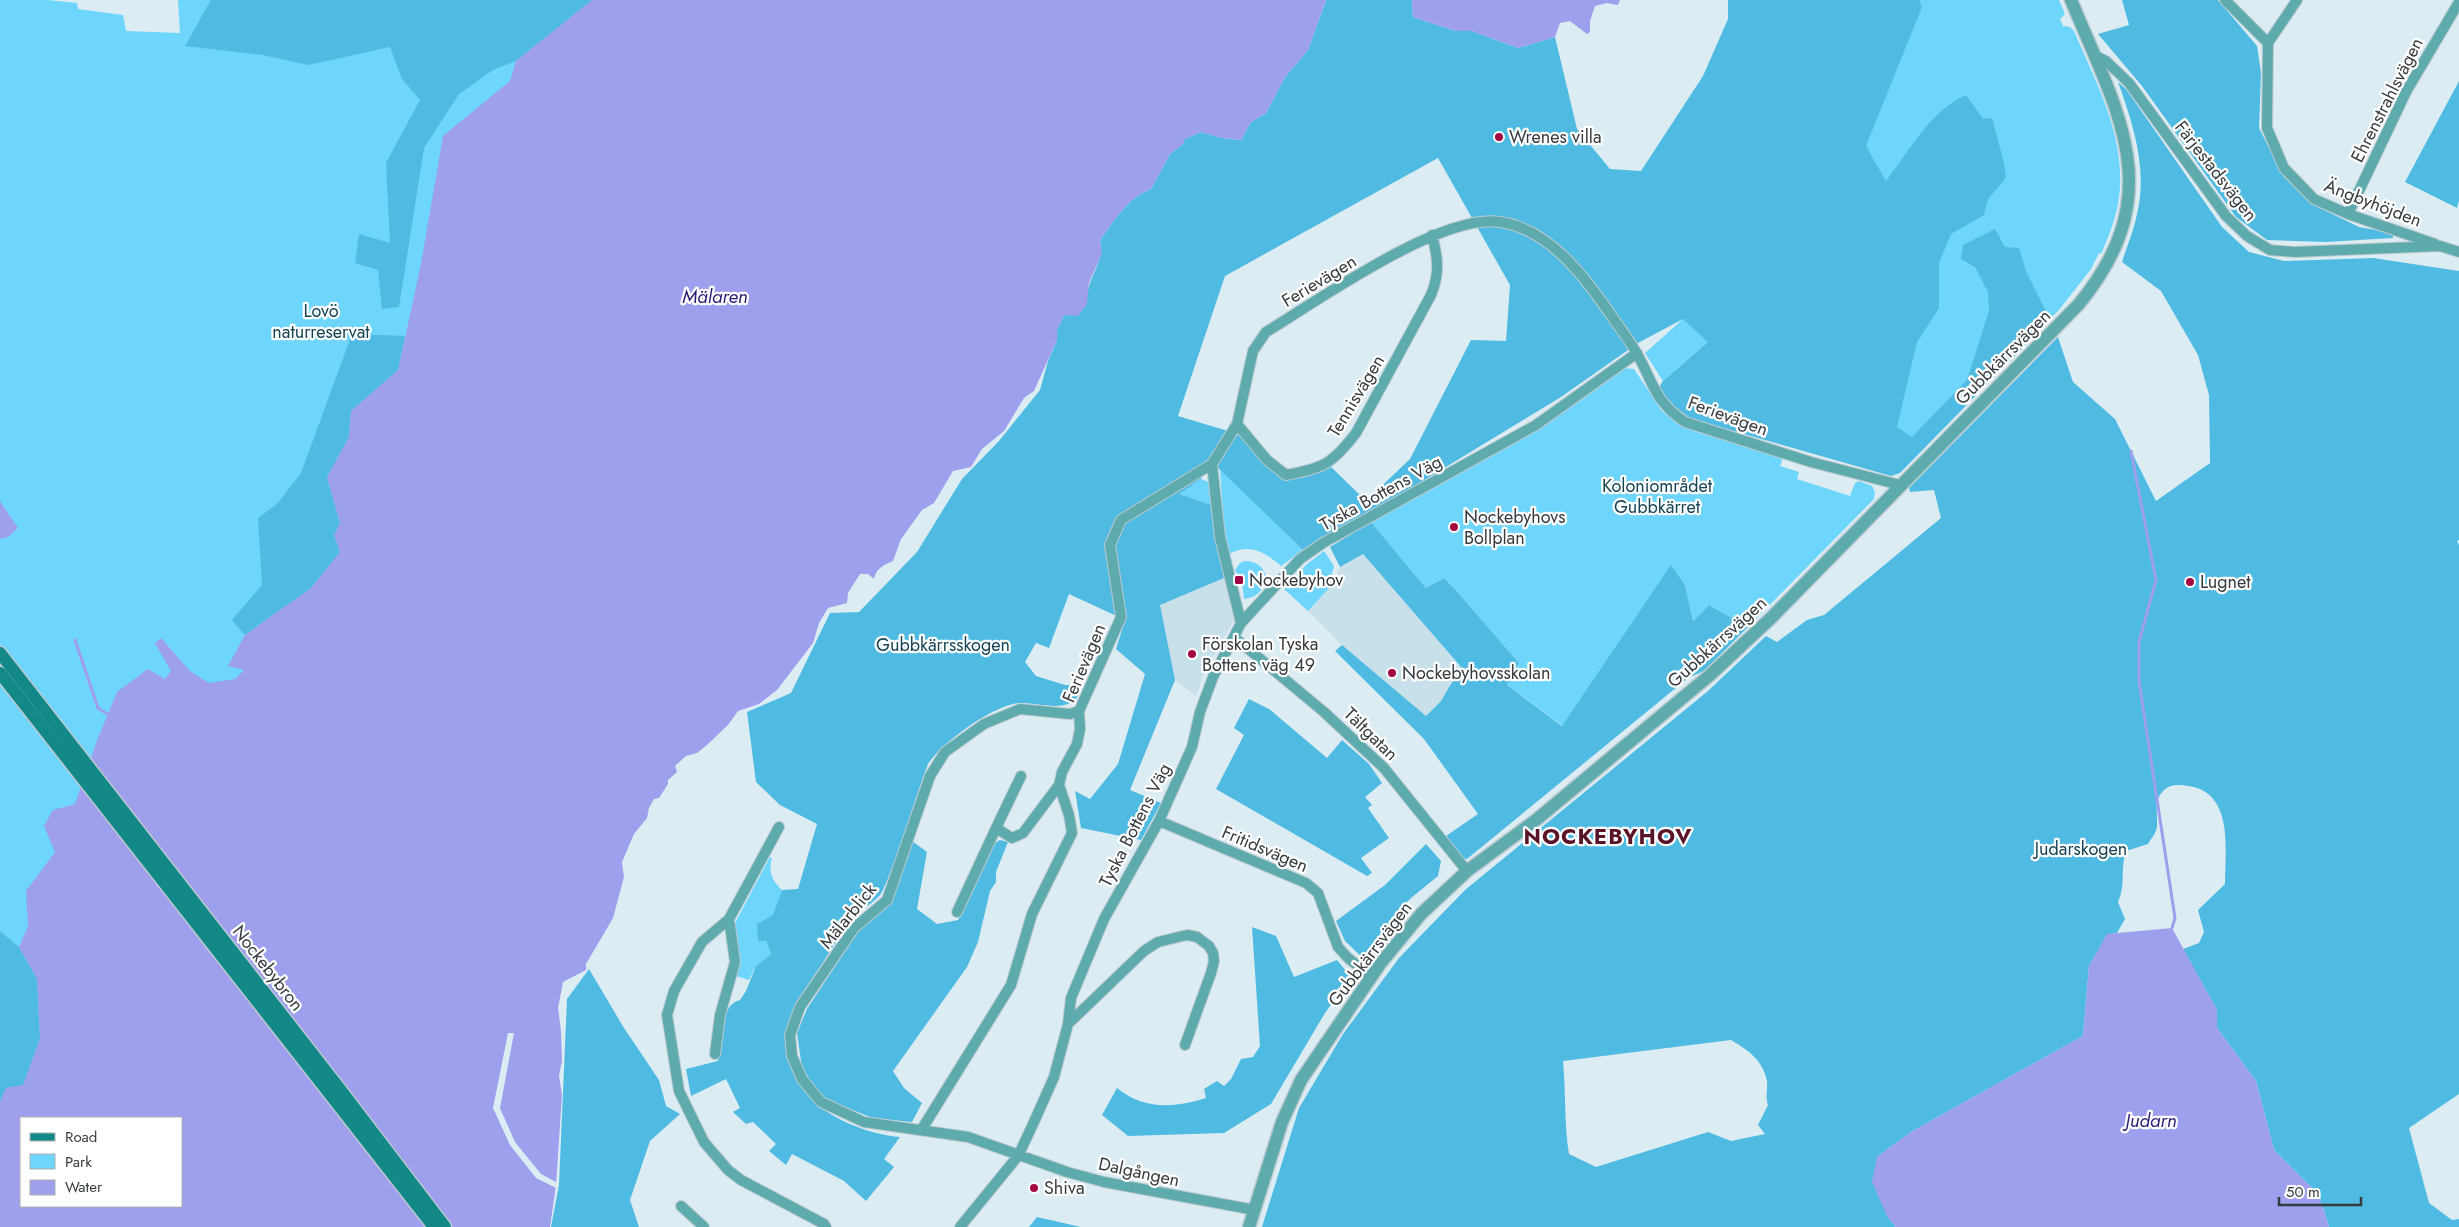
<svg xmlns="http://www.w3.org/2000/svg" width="2459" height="1227" viewBox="0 0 2459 1227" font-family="Jost,sans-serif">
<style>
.built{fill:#c7e0ea}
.green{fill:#6ed5fc;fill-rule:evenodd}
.forest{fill:#50bbe2;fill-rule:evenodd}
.water{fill:#9e9fed;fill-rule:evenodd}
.pier{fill:#dcecf3}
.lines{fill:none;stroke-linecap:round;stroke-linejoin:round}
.stream{stroke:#9e9fed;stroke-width:3}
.minor-casing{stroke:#bbc9cf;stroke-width:12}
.tertiary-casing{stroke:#bbc9cf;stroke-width:15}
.secondary-casing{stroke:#bbc9cf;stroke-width:15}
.minor{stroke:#5dabac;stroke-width:10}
.tertiary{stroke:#5dabac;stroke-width:12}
.secondary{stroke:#128889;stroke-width:12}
.poi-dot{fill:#a20742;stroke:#fff;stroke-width:2}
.labels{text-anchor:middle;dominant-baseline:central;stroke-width:4.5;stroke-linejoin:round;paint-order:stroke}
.street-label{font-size:18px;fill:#353b3e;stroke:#fff}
.poi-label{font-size:18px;fill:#353b3e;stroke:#fff;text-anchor:start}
.park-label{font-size:18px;fill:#164455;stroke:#fff}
.water-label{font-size:19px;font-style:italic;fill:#2c1c75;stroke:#fff}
.district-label{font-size:22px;font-weight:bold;letter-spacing:1px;fill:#591527;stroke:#fff}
</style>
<rect width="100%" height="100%" fill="#dcecf3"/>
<path class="built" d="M 1363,554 L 1461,668 L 1441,701 L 1426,716 L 1342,645 L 1308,611 L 1334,583 L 1340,567 Z
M 1224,578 L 1234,620 L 1205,671 L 1196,696 L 1175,680 L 1160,605 Z"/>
<path class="green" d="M 0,0 L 48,0 L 77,3 L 78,9 L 123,15 L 126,31 L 180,33 L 178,0 L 935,0 L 243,1227 L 0,1227 ZM 21,1118 L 181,1118 L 181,1206 L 21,1206 Z
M 1920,0 L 2059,0 L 2065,14 L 2060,19 L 2063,26 L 2070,27 L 2074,31 C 2097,85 2129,142 2118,204 C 2115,221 2108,238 2101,254 L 2099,253 L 2091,269 L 2059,310 L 1904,466 L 1708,342 L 1663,381 L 1645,353 L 1683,319 L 1922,7 Z
M 1624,368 L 1634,369 L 1662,411 L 1684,427 L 1783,457 L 1780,466 L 1799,472 L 1797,479 L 1850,496 L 1855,483 L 1859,481 L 1872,486 L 1875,492 L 1874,499 L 1748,627 L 1709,605 L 1693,621 L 1685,585 L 1671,566 L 1563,726 L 1507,685 L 1519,663 L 1454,588 L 1444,578 L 1426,588 L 1371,522 L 1478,461 Z
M 1220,468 L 1303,550 L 1281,566 C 1265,552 1249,543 1229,554 L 1224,535 Z
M 1201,479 L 1209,482 L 1212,505 L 1178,494 Z
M 1324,551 L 1334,566 L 1330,581 L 1332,585 L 1308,611 L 1284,589 L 1306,565 Z
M 1245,561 C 1256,561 1265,567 1266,579 C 1264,591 1255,598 1244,599 L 1241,575 L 1238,575 L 1235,570 L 1240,563 Z
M 770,857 L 772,858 C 768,871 772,881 782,890 L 766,941 L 771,954 L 756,966 L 749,980 L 736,976 L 735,923 Z"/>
<path class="forest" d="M 211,0 L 592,0 L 516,61 L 493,70 L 459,94 L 424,148 L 399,307 L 382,309 L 378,270 L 355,263 L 359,234 L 390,243 L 386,163 L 420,100 L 402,79 L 390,47 L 308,65 L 263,55 L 185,46 Z
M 1326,0 L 1412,0 L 1413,17 L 1456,31 L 1472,31 L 1518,48 L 1555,37 L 1577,129 L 1610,169 L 1641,171 L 1703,76 L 1728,19 L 1728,0 L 1920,0 L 1922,7 L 1866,146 L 1886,181 C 1910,150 1930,111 1966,95 L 1983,119 L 1992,118 L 2003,159 L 2006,178 L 1988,199 L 1984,215 L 1951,234 L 1939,263 L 1939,308 L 1917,342 L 1897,427 L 1912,437 L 1967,380 L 1989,311 L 1988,292 L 1975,267 L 1961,259 L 1963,245 L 1995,229 L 2005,247 L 2019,248 L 2026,271 L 2050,320 L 1900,473 L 1891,476 L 1691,419 L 1667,401 L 1658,389 L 1663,381 L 1708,342 L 1683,319 L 1638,343 L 1561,397 L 1413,487 L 1303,550 L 1209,459 L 1201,479 L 1179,494 L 1212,505 L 1224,578 L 1160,605 L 1175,680 L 1130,790 L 1161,803 L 1141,840 L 1081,828 L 1075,791 L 1090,799 L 1118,764 L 1145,674 L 1116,649 L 1125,620 L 1069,594 L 1049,648 L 1036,643 L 1025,662 L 1036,676 L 1065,685 L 1076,685 L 1080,691 C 1072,718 1032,699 1013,704 C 987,710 943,742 928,764 C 912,805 901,852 882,892 C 877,901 864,907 857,915 C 843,929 833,947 822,964 C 792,1007 768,1045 806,1093 C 826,1118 870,1135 900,1137 L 884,1159 L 894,1167 L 866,1201 L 844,1181 L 792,1154 L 786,1165 L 769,1151 L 776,1144 L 753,1122 L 746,1124 L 733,1112 L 740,1108 L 726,1079 L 691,1096 L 686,1069 L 718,1061 C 720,1044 719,1005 740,1000 L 746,991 L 756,966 L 771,954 L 766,941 L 758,941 L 757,924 L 773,915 L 782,890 L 798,889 L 817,824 L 780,805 L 756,782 L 747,712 L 791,693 L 830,613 L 859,612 L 917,552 L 962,479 L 999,441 L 1040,390 L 1048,361 L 1057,340 L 1057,330 L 1064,315 L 1087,304 C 1085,278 1105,265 1100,240 C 1115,220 1127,198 1151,189 L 1170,154 L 1183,144 L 1184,139 L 1201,132 L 1222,138 L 1241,140 L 1251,122 L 1266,113 L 1285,77 L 1308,50 ZM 1438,158 L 1510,285 L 1506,341 L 1471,340 L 1410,459 L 1366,501 L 1327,463 L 1286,474 L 1231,424 L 1228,431 L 1178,416 L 1225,276 Z
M 2122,0 L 2218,0 L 2257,46 L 2261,73 L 2259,128 L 2284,177 L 2312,204 L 2359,227 L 2393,233 L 2393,238 L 2326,242 L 2267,240 L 2236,217 L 2142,86 L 2098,34 L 2129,25 Z
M 2459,81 L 2459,200 L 2457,208 L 2405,182 Z
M 2118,82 L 2126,89 L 2222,227 L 2249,252 L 2284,261 L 2373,258 L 2459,271 L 2459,540 L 2457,541 L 2459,545 L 2459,1094 L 2409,1128 L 2429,1203 L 2452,1220 L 2459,1219 L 2459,1227 L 2329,1227 L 2322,1204 L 2311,1187 L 2274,1150 L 2256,1081 L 2217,1028 L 2217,1010 L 2183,949 L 2199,943 L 2204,932 L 2198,910 L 2225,884 C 2225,850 2234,793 2189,786 C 2180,785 2172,783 2164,790 C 2153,800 2158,815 2157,827 C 2156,833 2151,839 2148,844 L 2126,851 C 2120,868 2126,885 2118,902 L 2125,919 L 2117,933 L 2107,935 L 2089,966 L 2083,1036 L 1911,1132 L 1877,1157 L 1887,1216 L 1896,1227 L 1262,1227 L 1299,1108 L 1343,1034 L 1399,958 L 1465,890 L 1708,691 L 1766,636 L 1777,642 L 1807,620 L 1824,615 L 1941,518 L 1934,490 L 1910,492 L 1909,488 L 2058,337 L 2073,382 L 2115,419 L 2156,501 L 2210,463 L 2209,395 L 2198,355 L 2161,291 L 2122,262 C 2127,246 2134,230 2137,214 C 2148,169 2133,124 2118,82 ZM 1731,1040 C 1748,1050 1763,1060 1767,1081 C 1768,1090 1765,1096 1768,1105 L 1758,1125 L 1765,1134 L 1731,1141 L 1708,1132 L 1596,1167 L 1569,1154 C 1564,1124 1566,1092 1563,1061 Z
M 352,334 L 405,336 L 398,370 L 351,411 L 349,437 L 327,477 L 340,524 L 334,536 L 340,552 L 311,588 L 245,635 L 232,620 L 262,585 L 258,518 L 277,504 L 301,473 Z
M 1371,522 L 1426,588 L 1444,578 L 1454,588 L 1519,663 L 1507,685 L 1562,726 L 1671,565 L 1685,585 L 1693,621 L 1709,605 L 1748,627 L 1704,671 L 1688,678 L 1467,859 L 1460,858 L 1446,836 L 1478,814 L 1424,739 L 1335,651 L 1342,645 L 1426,716 L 1441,701 L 1461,667 L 1363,554 L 1340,567 L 1330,547 Z
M 1249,699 L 1269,709 L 1327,758 L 1342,740 L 1369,764 L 1382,783 L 1365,797 L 1372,805 L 1368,808 L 1389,838 L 1361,858 L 1372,873 L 1367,876 L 1216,789 L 1244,735 L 1234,728 Z
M 1000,840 L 1008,842 L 996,872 L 996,882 L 990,891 L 978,942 L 967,967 L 893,1071 L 904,1088 L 922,1103 L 912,1122 L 873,1118 L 827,1100 L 815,1089 L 802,1068 L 797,1033 L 807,1009 L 857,933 L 888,904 L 912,841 L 927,852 L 917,909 L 937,924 L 958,920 L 995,843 Z
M 1426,844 L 1441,861 L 1438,876 L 1411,898 L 1402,907 L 1399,923 L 1366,961 L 1345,941 L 1336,921 L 1385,885 Z
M 1252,927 L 1276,936 L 1294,977 L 1337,960 L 1351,977 L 1325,1013 L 1271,1104 L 1224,1133 L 1128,1136 L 1102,1115 L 1117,1088 C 1144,1110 1174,1108 1206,1098 L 1204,1089 L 1217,1081 L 1224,1086 L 1231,1079 L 1241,1059 L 1253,1057 L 1260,1046 Z
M 0,931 L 19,947 L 37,979 L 40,1039 L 23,1085 L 7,1088 L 0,1102 Z
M 589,969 L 624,1028 L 659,1080 L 666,1106 L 680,1114 L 650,1141 L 630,1200 L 639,1227 L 551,1227 L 559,1185 L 567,999 Z
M 1037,1217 L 1081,1227 L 1029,1227 Z"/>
<path class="water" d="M 592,0 L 1326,0 L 1308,50 L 1285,77 L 1266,113 L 1251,122 L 1241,140 L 1222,138 L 1201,132 L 1185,139 L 1183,144 L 1170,154 L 1151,189 C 1127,198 1115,220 1100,240 L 1102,253 L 1089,283 L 1087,304 L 1078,316 L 1064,315 L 1057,330 L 1057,340 L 1034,391 L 1024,398 L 1004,431 L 982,449 L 971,467 L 953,471 L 934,503 L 922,510 L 901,539 L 893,561 C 884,565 876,568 874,579 L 868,574 L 860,574 L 848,593 L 847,603 L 828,608 L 819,623 L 813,643 L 777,690 L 759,704 L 738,711 L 728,725 L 708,744 L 697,753 L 686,756 L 675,766 L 677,772 L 668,780 L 668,784 L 659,798 L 654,799 L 649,808 L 647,818 L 634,834 L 622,862 L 624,877 L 613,918 L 586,964 L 586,970 L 563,982 L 558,1008 L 561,1031 L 562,1061 L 559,1076 L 562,1095 L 556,1185 L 550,1227 L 0,1227 L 0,1102 L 6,1088 L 23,1085 L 40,1039 L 37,979 L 19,947 L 28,926 L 26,891 L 55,852 L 44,826 L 53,810 L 75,804 L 98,738 L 117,692 L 148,669 L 165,679 L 171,671 L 155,643 L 161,638 L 190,671 L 209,683 L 235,679 L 244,670 L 228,666 L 245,635 L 311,588 L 340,552 L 334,535 L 340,523 L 327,477 L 349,437 L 351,411 L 398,370 L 421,264 L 443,136 L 510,81 L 516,61 ZM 21,1118 L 181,1118 L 181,1206 L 21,1206 Z
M 1412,0 L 1620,0 L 1618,5 L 1607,3 L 1595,6 L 1590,21 L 1590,32 L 1587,34 L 1570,21 L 1560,23 L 1555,37 L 1518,48 L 1472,31 L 1456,31 L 1413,17 Z
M 0,501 L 18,528 L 8,537 L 0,539 Z
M 2172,928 L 2217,1010 L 2217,1028 L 2256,1081 L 2274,1150 L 2311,1187 L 2322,1204 L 2329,1227 L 1896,1227 L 1887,1216 L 1872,1182 L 1877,1157 L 1911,1132 L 2083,1036 L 2089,966 L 2107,934 Z"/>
<path class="pier" d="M 508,1033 L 514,1033 L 500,1108 L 515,1142 L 541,1174 L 556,1182 L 556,1188 L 536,1178 L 510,1145 L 493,1108 Z"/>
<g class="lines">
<path class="stream" d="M 2131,451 L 2156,580 L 2139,642 L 2139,681 L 2175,918 L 2172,928
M 75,640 L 98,708 L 107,714"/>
<defs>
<path id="minor" d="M 2225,0 L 2268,43 L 2267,128 L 2284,168 L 2314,199 L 2348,214 L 2435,244
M 2268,43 L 2297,0
M 2094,55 L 2106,61 L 2129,83 L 2226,216 L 2247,236 L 2270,250 L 2294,252 L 2440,246 L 2459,252
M 2348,214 L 2406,92 L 2459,2
M 1237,424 L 1267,460 L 1286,475 C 1324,468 1332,464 1356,433 L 1431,295 C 1440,273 1438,258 1432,235
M 1212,464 L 1220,537 L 1241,623
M 1234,637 L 1324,712 L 1384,768 L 1467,871
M 1079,711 L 1070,714 L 1020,709 L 984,724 L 945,752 L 930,776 L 887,900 L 854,928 L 800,1007 L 790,1035 L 792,1056 L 802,1079 L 821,1102 L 864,1122 L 968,1137 L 1067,1172 L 1104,1182 L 1255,1210
M 1021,776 L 996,828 L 1012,838 L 1023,833 L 1059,785 L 1062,772 L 1077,744 L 1080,729 L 1079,711 L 1121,617 L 1110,545 L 1121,520 L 1212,464 L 1237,424 L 1253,351 L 1266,332 C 1319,300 1441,213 1500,222 C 1551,229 1588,281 1615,321 C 1622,331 1630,341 1636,352 C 1654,383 1653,400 1685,422 L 1811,462 L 1900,485
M 1159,821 L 1306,883 L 1318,893 L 1338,947 L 1348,958 L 1372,977
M 779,827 L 729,919 L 702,942 L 674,991 L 667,1015 L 679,1091 L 704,1142 L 728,1170 L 741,1180 L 824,1224 L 826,1227
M 957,912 L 996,828
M 1068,1024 L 1144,951 L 1158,942 L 1187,935 L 1197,937 L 1209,946 L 1213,953 L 1214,961 L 1211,973 L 1185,1045
M 715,1054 L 720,1015 L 735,962 L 729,919
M 922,1129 L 1011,985 L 1032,914 L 1072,833 L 1069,815 L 1059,785
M 681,1206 L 704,1227
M 960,1227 L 1018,1156 L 1034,1122 L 1054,1077 L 1068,1024 L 1071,998 L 1104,919 L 1159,821 L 1192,747 L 1200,712 L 1213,677 L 1241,623 L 1300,559 L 1323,543 L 1536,425 L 1637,353"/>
<path id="tertiary" d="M 1249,1227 L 1282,1122 L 1301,1080 L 1380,964 L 1421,914 L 1467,871 L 1536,820 L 1710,675 L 1771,618 L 2079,304 C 2170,193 2118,114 2071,0"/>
<path id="secondary" d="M 0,653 L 339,1088 L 445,1227
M 0,673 L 434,1227"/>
</defs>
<use href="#minor" class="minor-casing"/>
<use href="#tertiary" class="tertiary-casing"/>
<use href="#secondary" class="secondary-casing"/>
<use href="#minor" class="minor"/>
<use href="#tertiary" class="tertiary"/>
<use href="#secondary" class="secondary"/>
</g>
<g class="poi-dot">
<circle cx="1499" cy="137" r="5"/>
<circle cx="1454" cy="527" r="5"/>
<rect x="1234" y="575" width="10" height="10" rx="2.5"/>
<circle cx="2190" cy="582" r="5"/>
<circle cx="1192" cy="654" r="5"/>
<circle cx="1392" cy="673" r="5"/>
<circle cx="1034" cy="1188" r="5"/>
</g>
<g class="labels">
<g class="street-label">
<text transform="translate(2387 100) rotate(-63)">Ehrenstrahlsvägen</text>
<text transform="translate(2216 171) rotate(52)">Färjestadsvägen</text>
<text transform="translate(2373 203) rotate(21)">Ängbyhöjden</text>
<text transform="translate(1319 281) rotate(-31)">Ferievägen</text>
<text transform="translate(2003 357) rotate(-45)">Gubbkärrsvägen</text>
<text transform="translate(1356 396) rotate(-59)">Tennisvägen</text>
<text transform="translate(1728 416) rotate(20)">Ferievägen</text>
<text transform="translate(1381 493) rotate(-29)">Tyska Bottens Väg</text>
<text transform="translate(1717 642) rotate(-42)">Gubbkärrsvägen</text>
<text transform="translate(1084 663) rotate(-67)">Ferievägen</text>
<text transform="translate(1371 734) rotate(44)">Tältgatan</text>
<text transform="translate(1135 825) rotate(-63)">Tyska Bottens Väg</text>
<text transform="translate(1265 849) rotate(23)">Fritidsvägen</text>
<text transform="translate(848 916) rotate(-51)">Mälarblick</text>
<text transform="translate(1370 954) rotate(-53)">Gubbkärrsvägen</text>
<text transform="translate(268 968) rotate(52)">Nockebybron</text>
<text transform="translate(1139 1172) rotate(12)">Dalgången</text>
</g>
<g class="poi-label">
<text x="1509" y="137">Wrenes villa</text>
<text x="1464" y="517">Nockebyhovs<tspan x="1464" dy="21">Bollplan</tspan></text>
<text x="1249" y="580">Nockebyhov</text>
<text x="2200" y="582">Lugnet</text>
<text x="1202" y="644">Förskolan Tyska<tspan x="1202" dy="21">Bottens väg 49</tspan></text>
<text x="1402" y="673">Nockebyhovsskolan</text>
<text x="1044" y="1188">Shiva</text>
</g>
<g class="park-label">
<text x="321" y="311">Lovö<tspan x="321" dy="21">naturreservat</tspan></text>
<text x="1657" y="486">Koloniområdet<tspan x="1657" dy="21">Gubbkärret</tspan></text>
<text x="943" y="645">Gubbkärrsskogen</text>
<text x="2081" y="849">Judarskogen</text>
</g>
<g class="water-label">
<text x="715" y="296">Mälaren</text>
<text x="2151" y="1120">Judarn</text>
</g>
<g class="district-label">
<text x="1608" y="836">NOCKEBYHOV</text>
</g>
</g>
<rect x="20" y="1117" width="162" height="90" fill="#ffffff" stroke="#aeb1b2"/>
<rect x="30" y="1133" width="25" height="8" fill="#128889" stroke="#aeb1b2"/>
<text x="65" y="1142" font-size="15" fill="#353b3e">Road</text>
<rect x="30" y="1154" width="25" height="15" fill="#6ed5fc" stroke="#aeb1b2"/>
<text x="65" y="1167" font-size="15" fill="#353b3e">Park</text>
<rect x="30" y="1180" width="25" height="15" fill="#9e9fed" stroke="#aeb1b2"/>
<text x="65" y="1192" font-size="15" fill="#353b3e">Water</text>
<path d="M2279 1197v8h82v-8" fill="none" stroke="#353b3e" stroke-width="2.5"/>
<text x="2286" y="1197" font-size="15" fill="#353b3e" stroke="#ffffff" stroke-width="4" paint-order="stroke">50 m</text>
</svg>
